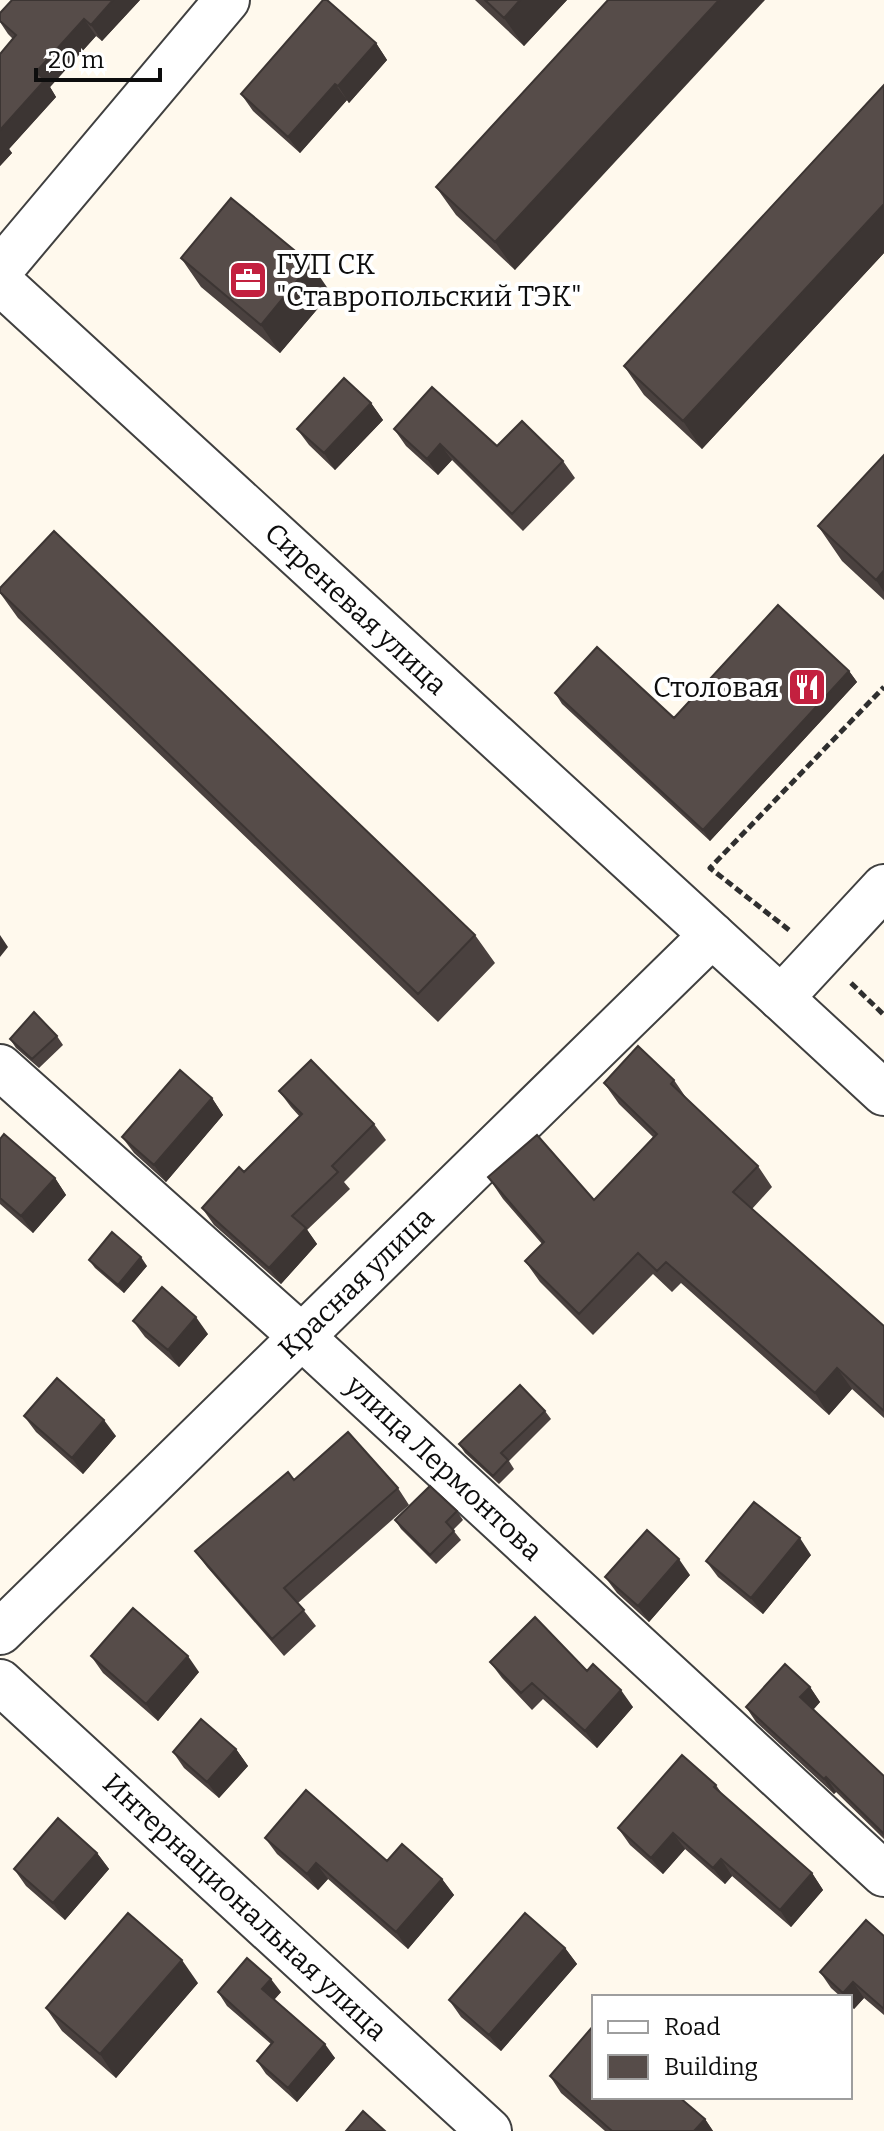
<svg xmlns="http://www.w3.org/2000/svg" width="884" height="2131" viewBox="0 0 884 2131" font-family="Bitter,serif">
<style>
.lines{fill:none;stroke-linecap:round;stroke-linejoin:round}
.minor-casing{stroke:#404040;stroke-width:48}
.tertiary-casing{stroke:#404040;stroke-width:48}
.path{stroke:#2f2f2f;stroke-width:5;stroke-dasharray:8 4;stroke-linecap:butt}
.minor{stroke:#fff;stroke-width:44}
.tertiary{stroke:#fff;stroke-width:44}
.wall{fill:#4a413f}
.shaded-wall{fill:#3c3533}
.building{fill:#564c49;stroke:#3c3533;stroke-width:2}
.labels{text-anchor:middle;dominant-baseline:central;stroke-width:8;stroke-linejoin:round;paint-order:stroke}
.poi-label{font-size:28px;fill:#0d0d0d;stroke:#fff;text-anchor:start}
.street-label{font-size:28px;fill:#0d0d0d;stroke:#fff}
</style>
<rect width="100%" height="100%" fill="#fff9ed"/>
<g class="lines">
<defs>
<path id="minor" d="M 0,270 L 227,0
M 0,282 L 712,935
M 781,998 L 884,1093
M 0,1067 L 301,1336 L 884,1874
M 0,1682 L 489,2131"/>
<path id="tertiary" d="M 0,1632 L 712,935 L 781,998 L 884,887"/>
</defs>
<use href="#minor" class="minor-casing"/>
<use href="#tertiary" class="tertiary-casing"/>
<path class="path" d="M 789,930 L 710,868 L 884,687
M 851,983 L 884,1015"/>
<use href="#minor" class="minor"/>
<use href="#tertiary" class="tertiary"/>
</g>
<path class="wall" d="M 140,0 L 102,41 L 96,36 L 50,87 L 56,97 L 9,149 L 12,153 L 0,166 L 13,39 L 8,34 L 0,22 L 0,13 Z
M 475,0 L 567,0 L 524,46 Z
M 608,0 L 515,270 L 456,215 L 436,187 Z
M 376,43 L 387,60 L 349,103 L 347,100 L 300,153 L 253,111 L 241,94 Z
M 884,85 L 884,253 L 702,449 L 644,395 L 624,366 Z
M 181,258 L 331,293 L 280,353 L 201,287 Z
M 371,403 L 383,420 L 335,470 L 309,445 L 297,429 Z
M 394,429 L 497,446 L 563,461 L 575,478 L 523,531 L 452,460 L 438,475 L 406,446 Z
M 884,455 L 884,600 L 842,561 L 818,526 Z
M 0,588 L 475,935 L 495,963 L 438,1022 L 18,618 L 0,593 Z
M 849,671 L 857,682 L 710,841 L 562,704 L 555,693 L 674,718 Z
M 57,1036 L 63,1045 L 39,1068 L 16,1048 L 10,1039 Z
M 674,1080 L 687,1099 L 758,1166 L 772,1187 L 752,1209 L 884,1326 L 884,1418 L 852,1389 L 829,1415 L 681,1283 L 672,1292 L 653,1274 L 593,1335 L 540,1282 L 525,1261 L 542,1244 L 503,1199 L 488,1177 L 594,1200 L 653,1137 L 619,1104 L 604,1083 Z
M 279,1091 L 374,1124 L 386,1140 L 344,1182 L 350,1189 L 307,1230 L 317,1244 L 281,1284 L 214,1225 L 202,1208 L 244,1172 L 300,1117 L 291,1107 Z
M 212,1098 L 223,1115 L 166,1182 L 134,1153 L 122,1137 Z
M 0,1139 L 55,1178 L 66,1195 L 33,1233 L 0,1204 Z
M 89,1260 L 147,1266 L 124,1293 L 95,1268 Z
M 133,1321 L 208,1334 L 179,1367 L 145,1337 Z
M 545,1411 L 551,1419 L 509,1461 L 514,1469 L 499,1484 L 465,1453 L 459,1444 Z
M 24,1416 L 116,1436 L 83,1474 L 36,1432 Z
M 294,1480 L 398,1488 L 409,1505 L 298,1603 L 316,1626 L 284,1656 L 207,1567 L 195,1551 Z
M 457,1511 L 463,1520 L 453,1530 L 461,1540 L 436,1564 L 401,1529 L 395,1520 Z
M 811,1555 L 763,1614 L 718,1577 L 706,1561 Z
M 690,1575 L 649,1622 L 617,1593 L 605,1577 Z
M 91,1656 L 199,1672 L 158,1721 L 103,1673 Z
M 490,1662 L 633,1707 L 597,1748 L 543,1699 L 532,1710 L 502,1678 Z
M 810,1687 L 820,1702 L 813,1710 L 884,1776 L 884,1839 L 836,1792 L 834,1794 L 756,1722 L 746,1707 Z
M 236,1749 L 248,1766 L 219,1798 L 184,1768 L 173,1752 Z
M 716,1785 L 722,1794 L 812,1873 L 823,1890 L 791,1927 L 732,1876 L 725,1884 L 685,1849 L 663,1874 L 630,1845 L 618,1828 Z
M 265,1838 L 387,1861 L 442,1879 L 454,1895 L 408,1949 L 328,1879 L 318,1890 L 277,1854 Z
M 97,1853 L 109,1869 L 65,1920 L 26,1886 L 14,1869 Z
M 884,1936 L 884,2015 L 864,1998 L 854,2009 L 850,2005 L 850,1997 L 841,1997 L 831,1988 L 820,1972 Z
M 565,1948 L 577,1964 L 501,2051 L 461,2017 L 449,2000 Z
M 198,1983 L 116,2078 L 62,2031 L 46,2008 Z
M 218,1992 L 281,1992 L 274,2000 L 335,2058 L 297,2102 L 266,2074 L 257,2061 L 271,2044 L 227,2006 Z
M 550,2076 L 705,2119 L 713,2131 L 605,2131 L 561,2093 Z"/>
<path class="shaded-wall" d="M 113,0 L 140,0 L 102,41 L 91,25 Z
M 520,0 L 567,0 L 524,46 L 504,18 Z
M 719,0 L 765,0 L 515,270 L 495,242 Z
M 84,19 L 96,36 L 50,87 L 56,97 L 9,149 L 12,153 L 0,166 L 0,130 L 36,72 Z
M 376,43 L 387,60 L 349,103 L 338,86 Z
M 335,84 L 347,100 L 300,153 L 288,137 Z
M 884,204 L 884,253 L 702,449 L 683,421 Z
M 311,264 L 331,293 L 280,353 L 261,325 Z
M 371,403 L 383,420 L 335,470 L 324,453 Z
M 440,444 L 452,460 L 438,475 L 427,459 Z
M 884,570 L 884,592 L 876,580 Z
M 849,671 L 857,682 L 710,841 L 703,830 Z
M 0,935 L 8,947 L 0,957 Z
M 212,1098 L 223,1115 L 166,1182 L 154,1165 Z
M 55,1178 L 66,1195 L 33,1233 L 21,1216 Z
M 306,1228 L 317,1244 L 281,1284 L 269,1268 Z
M 141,1257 L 147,1266 L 124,1293 L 118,1285 Z
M 196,1317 L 208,1334 L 179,1367 L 168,1350 Z
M 837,1368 L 852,1389 L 829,1415 L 815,1393 Z
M 104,1420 L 116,1436 L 83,1474 L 72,1458 Z
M 800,1538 L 811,1555 L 763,1614 L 751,1598 Z
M 679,1559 L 690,1575 L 649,1622 L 638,1606 Z
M 188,1656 L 199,1672 L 158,1721 L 146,1704 Z
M 810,1687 L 820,1702 L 811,1712 L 800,1697 Z
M 621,1690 L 633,1707 L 597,1748 L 585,1731 Z
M 236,1749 L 248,1766 L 219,1798 L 207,1782 Z
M 826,1777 L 836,1792 L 834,1794 L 824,1779 Z
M 673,1833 L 685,1849 L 663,1874 L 651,1858 Z
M 97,1853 L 109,1869 L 65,1920 L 53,1903 Z
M 721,1859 L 732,1876 L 725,1884 L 713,1868 Z
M 316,1863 L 328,1879 L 318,1890 L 307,1874 Z
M 812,1873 L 823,1890 L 791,1927 L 780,1910 Z
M 442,1879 L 454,1895 L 408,1949 L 396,1932 Z
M 565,1948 L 577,1964 L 501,2051 L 489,2035 Z
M 182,1960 L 198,1983 L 116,2078 L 100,2054 Z
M 271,1979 L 281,1992 L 271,2003 L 262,1989 Z
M 853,1982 L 864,1998 L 854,2009 L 850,2003 L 850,1997 L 846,1997 L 843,1993 Z
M 325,2044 L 335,2058 L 297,2102 L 288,2088 Z
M 705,2119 L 713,2131 L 694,2131 Z"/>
<path class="building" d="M 12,0 L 113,0 L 91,25 L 84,19 L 36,72 L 45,80 L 0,130 L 0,54 L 16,35 L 0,21 L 0,13 Z
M 323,0 L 327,0 L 376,43 L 338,86 L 335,84 L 288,137 L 241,94 Z
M 485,0 L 520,0 L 504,18 Z
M 608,0 L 719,0 L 495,242 L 436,187 Z
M 884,85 L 884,204 L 683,421 L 624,366 Z
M 231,198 L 311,264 L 261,325 L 181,258 Z
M 344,378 L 371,403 L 324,453 L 297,429 Z
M 432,387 L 497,446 L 522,421 L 563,461 L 512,514 L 440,444 L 427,459 L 394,429 Z
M 884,455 L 884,570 L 876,580 L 818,526 Z
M 54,531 L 475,935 L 418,994 L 0,592 L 0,588 Z
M 778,605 L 849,671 L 703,830 L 555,693 L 597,647 L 674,718 Z
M 34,1012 L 57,1036 L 32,1059 L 10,1039 Z
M 638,1046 L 674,1080 L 671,1084 L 758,1166 L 733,1192 L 884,1326 L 884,1411 L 837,1368 L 815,1393 L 666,1262 L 657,1271 L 638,1253 L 579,1314 L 525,1261 L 544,1242 L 488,1177 L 537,1135 L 594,1200 L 657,1134 L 604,1083 Z
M 311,1060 L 374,1124 L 332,1166 L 338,1172 L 292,1216 L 306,1228 L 269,1268 L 202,1208 L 239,1167 L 244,1172 L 302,1114 L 279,1091 Z
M 180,1070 L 212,1098 L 154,1165 L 122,1137 Z
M 4,1134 L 55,1178 L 21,1216 L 0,1198 L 0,1139 Z
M 112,1232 L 141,1257 L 118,1285 L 89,1260 Z
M 162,1287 L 196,1317 L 168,1350 L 133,1321 Z
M 57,1378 L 104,1420 L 72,1458 L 24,1416 Z
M 520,1385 L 545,1411 L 501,1453 L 508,1460 L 493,1476 L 459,1444 Z
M 348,1432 L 398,1488 L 284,1588 L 304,1610 L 272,1639 L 195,1551 L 288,1472 L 294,1480 Z
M 430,1486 L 457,1511 L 446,1522 L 454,1531 L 430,1555 L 395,1520 Z
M 754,1502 L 800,1538 L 751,1598 L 706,1561 Z
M 647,1530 L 679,1559 L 638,1606 L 605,1577 Z
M 133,1608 L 188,1656 L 146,1704 L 91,1656 Z
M 535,1617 L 587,1671 L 593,1664 L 621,1690 L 585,1731 L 532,1683 L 521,1693 L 490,1662 Z
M 785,1664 L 810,1687 L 800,1697 L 884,1776 L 884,1834 L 826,1777 L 824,1779 L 746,1707 Z
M 201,1719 L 236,1749 L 207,1782 L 173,1752 Z
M 682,1755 L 716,1785 L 714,1787 L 812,1873 L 780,1910 L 721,1859 L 713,1868 L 673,1833 L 651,1858 L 618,1828 Z
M 306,1790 L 387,1861 L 402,1844 L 442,1879 L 396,1932 L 316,1863 L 307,1874 L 265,1838 Z
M 58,1818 L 97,1853 L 53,1903 L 14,1869 Z
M 128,1913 L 182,1960 L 100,2054 L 46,2008 Z
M 525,1913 L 565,1948 L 489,2035 L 449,2000 Z
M 866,1920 L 884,1936 L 884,2009 L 853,1982 L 843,1993 L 820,1972 Z
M 247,1958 L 271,1979 L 262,1989 L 325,2044 L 288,2088 L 257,2061 L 273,2042 L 218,1992 Z
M 594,2025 L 594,2097 L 679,2097 L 705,2119 L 694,2131 L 612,2131 L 550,2076 Z
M 363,2111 L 385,2131 L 346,2131 Z"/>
<defs>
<symbol id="office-square" viewBox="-11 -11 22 22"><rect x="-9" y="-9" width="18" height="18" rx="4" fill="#c3203f" stroke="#fff"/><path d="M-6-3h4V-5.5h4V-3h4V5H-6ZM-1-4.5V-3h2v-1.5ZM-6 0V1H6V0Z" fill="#fff"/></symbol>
<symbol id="restaurant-square" viewBox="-11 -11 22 22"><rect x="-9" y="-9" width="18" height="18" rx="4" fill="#c3203f" stroke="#fff"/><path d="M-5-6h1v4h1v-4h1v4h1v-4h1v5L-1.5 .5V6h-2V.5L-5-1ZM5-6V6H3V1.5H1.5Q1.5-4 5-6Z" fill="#fff"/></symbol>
</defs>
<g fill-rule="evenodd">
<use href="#office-square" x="226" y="258" width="44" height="44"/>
<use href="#restaurant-square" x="785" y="665" width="44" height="44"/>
</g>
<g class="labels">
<g class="poi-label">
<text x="276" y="264">ГУП СК<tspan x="276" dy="32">"Ставропольский ТЭК"</tspan></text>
<text x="779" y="687" text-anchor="end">Столовая</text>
</g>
<g class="street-label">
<text transform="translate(356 609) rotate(43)">Сиреневая улица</text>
<text transform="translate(356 1283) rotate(-44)">Красная улица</text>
<text transform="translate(444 1468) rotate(43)">улица Лермонтова</text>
<text transform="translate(245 1907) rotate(43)">Интернациональная улица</text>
</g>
</g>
<rect x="592" y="1995" width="260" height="104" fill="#ffffff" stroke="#9e9e9e" stroke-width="2"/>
<rect x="608" y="2021" width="40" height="12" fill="#ffffff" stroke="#9e9e9e" stroke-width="2"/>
<text x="664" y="2035" font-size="24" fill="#0d0d0d">Road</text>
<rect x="608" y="2055" width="40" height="24" fill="#564c49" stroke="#9e9e9e" stroke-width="2"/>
<text x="664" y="2075" font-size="24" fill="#0d0d0d">Building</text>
<path d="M36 68v12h124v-12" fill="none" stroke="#0d0d0d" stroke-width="4"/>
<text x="48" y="68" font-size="24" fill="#0d0d0d" stroke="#ffffff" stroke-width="6" paint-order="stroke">20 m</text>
</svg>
